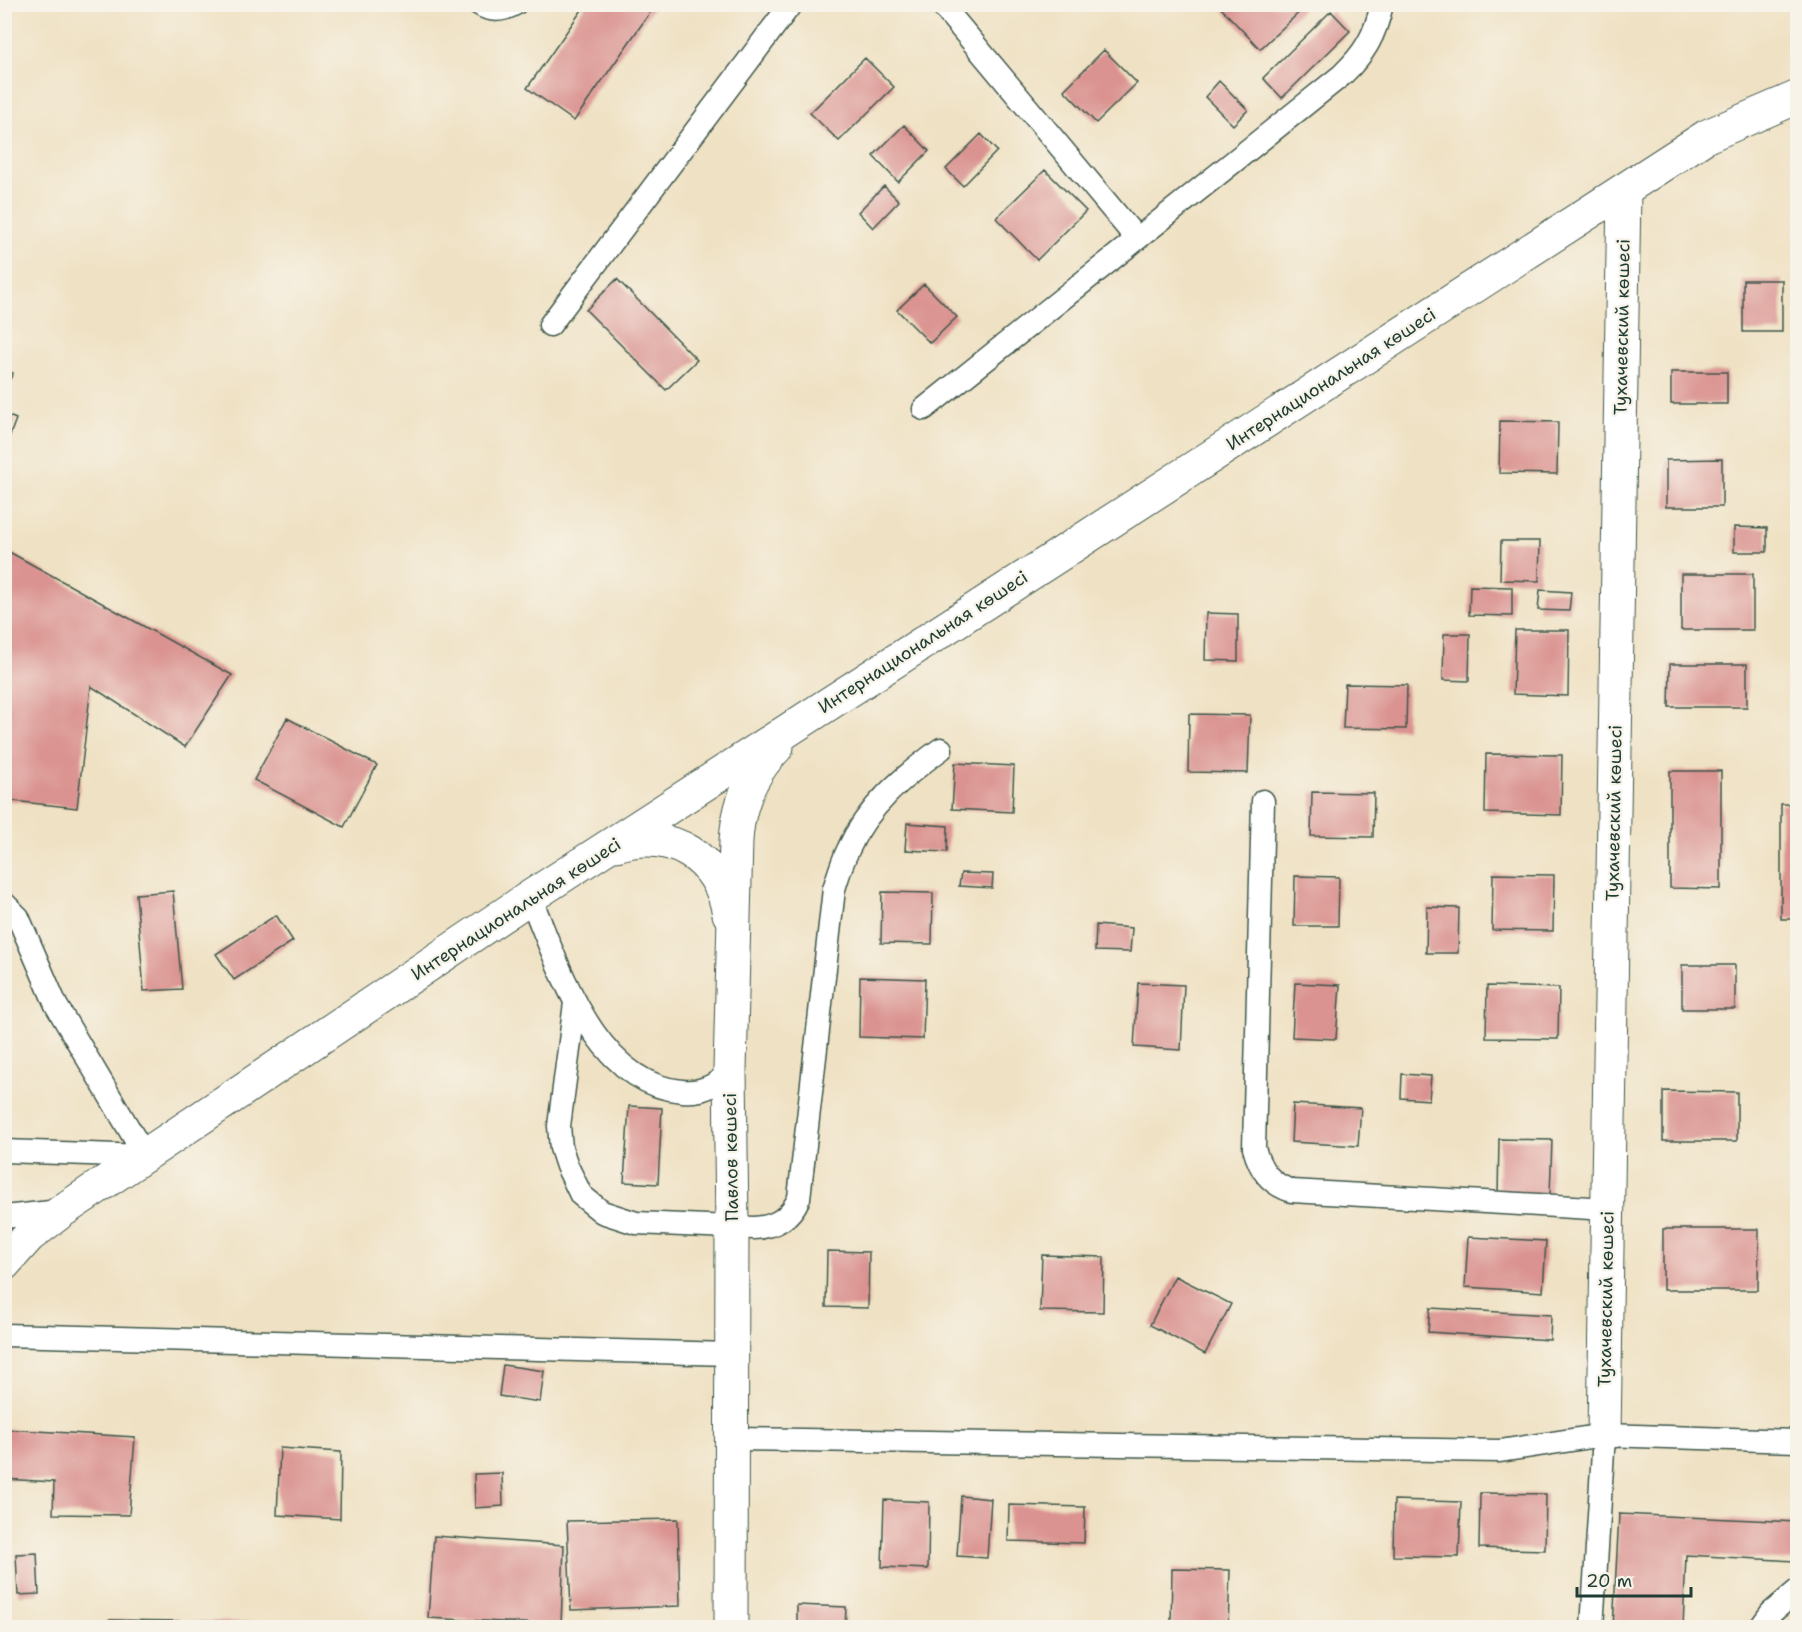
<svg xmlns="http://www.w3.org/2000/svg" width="1802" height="1632" viewBox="0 0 1802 1632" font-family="'Shantell Sans',sans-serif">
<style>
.building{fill:#da9390}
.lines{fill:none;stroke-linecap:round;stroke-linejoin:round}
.lane-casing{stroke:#3e5649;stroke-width:25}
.street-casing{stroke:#3e5649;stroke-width:35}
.secondary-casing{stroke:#3e5649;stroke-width:35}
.lane{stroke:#fff;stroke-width:22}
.street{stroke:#fff;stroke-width:33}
.secondary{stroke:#fff;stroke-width:33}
.labels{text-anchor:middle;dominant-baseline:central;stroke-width:4.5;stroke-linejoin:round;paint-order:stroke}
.street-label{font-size:18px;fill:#1f3d34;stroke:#f7f3e8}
</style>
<rect width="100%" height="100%" fill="#f7f3e8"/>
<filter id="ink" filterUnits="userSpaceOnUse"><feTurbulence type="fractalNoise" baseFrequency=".0167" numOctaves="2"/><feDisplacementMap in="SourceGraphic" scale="12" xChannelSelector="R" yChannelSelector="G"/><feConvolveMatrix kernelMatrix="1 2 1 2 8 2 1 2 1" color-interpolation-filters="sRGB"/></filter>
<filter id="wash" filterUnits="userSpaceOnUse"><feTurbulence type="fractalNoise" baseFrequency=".008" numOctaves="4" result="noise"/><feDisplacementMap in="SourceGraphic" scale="24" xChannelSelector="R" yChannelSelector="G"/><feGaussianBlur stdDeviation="1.35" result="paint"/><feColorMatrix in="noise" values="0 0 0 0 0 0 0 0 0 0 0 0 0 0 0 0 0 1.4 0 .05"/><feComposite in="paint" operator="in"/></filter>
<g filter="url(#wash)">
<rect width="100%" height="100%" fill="#efe1c3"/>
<g id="blocks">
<path class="building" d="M 586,4 L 656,4 L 574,121 L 527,88 Z
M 1218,5 L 1307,5 L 1260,49 Z
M 1331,11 L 1350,31 L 1282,98 L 1263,78 Z
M 1104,50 L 1137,83 L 1096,123 L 1064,90 Z
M 865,58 L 894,87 L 839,141 L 810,113 Z
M 1219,81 L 1248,110 L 1233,125 L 1205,97 Z
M 904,125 L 929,151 L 898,182 L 873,156 Z
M 981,134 L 997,151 L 963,186 L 946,169 Z
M 1045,170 L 1086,211 L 1037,260 L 996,218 Z
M 884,186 L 899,201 L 873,228 L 858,212 Z
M 617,279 L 697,360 L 666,390 L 586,310 Z
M 1743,280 L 1782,280 L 1782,332 L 1743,332 Z
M 924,284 L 957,317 L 930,343 L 897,310 Z
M 4,369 L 13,373 L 4,392 Z
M 1671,372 L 1727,372 L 1727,404 L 1671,404 Z
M 4,414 L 16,419 L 5,449 L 4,449 Z
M 1500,421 L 1558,422 L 1557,474 L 1499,473 Z
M 1722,459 L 1722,507 L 1666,507 L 1666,460 Z
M 1734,527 L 1767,528 L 1767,552 L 1734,552 Z
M 1501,541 L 1540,541 L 1539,581 L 1500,580 Z
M 4,549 L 232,675 L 185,747 L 91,686 L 77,808 L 4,800 Z
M 1681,574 L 1753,574 L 1753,630 L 1681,630 Z
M 1470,586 L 1512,587 L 1512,616 L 1469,615 Z
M 1540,590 L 1571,592 L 1569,611 L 1538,610 Z
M 1206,613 L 1238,614 L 1238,661 L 1205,660 Z
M 1515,630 L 1569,630 L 1568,696 L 1513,694 Z
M 1444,634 L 1470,634 L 1469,681 L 1443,680 Z
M 1670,664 L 1747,664 L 1747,707 L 1669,707 Z
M 1345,684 L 1407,685 L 1406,729 L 1343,728 Z
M 1189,714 L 1250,715 L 1248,773 L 1188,772 Z
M 287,718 L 377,765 L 344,827 L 254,780 Z
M 1486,754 L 1562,755 L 1561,815 L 1485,813 Z
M 955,763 L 1014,766 L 1012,812 L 952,809 Z
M 1670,771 L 1721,771 L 1721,889 L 1670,888 Z
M 1312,792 L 1374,793 L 1373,837 L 1311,836 Z
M 1781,804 L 1798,804 L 1798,919 L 1781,919 Z
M 907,823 L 948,826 L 947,852 L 905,850 Z
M 961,873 L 993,874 L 992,888 L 959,886 Z
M 1493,874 L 1554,875 L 1553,931 L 1492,930 Z
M 1295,876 L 1339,877 L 1338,926 L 1294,926 Z
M 173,891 L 182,989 L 144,991 L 136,894 Z
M 882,892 L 933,893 L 932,944 L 881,943 Z
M 1427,907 L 1459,908 L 1458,953 L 1426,953 Z
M 276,915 L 293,941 L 234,980 L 216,954 Z
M 1096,925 L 1132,928 L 1130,952 L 1095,951 Z
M 1682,965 L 1735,965 L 1735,1009 L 1682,1009 Z
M 860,977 L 925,979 L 923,1039 L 859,1037 Z
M 1138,983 L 1184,985 L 1181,1050 L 1134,1047 Z
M 1295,983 L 1340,985 L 1336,1039 L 1292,1037 Z
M 1487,986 L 1559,988 L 1558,1039 L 1486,1038 Z
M 1402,1074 L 1431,1076 L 1429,1100 L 1401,1098 Z
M 1663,1091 L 1737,1092 L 1737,1141 L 1663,1141 Z
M 1293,1104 L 1361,1108 L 1358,1146 L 1291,1142 Z
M 629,1106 L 662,1108 L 658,1184 L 624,1182 Z
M 1499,1139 L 1552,1140 L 1550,1195 L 1498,1194 Z
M 1663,1229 L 1759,1229 L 1758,1290 L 1663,1290 Z
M 1468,1237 L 1546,1241 L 1543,1292 L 1465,1287 Z
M 827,1251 L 869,1252 L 868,1308 L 826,1307 Z
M 1042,1255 L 1104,1257 L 1103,1312 L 1040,1311 Z
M 1175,1276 L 1231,1304 L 1205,1354 L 1150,1325 Z
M 1430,1308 L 1551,1315 L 1550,1340 L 1428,1332 Z
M 503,1365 L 544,1371 L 540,1402 L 499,1396 Z
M 4,1429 L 135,1437 L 129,1515 L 53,1514 L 54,1482 L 4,1479 Z
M 280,1448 L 341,1452 L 340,1519 L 277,1515 Z
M 502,1473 L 503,1506 L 475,1508 L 474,1474 Z
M 1480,1493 L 1546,1494 L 1545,1550 L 1479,1548 Z
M 961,1496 L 991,1499 L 987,1558 L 957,1556 Z
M 884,1500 L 929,1502 L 928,1569 L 882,1567 Z
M 1394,1500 L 1461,1502 L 1459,1557 L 1393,1556 Z
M 1009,1505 L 1085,1507 L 1084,1543 L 1008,1541 Z
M 1619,1514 L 1797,1522 L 1795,1561 L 1686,1555 L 1683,1628 L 1613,1628 Z
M 678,1519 L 680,1606 L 571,1610 L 567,1521 Z
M 434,1536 L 564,1545 L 561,1625 L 428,1618 Z
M 37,1553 L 39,1594 L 18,1595 L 16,1554 Z
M 1172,1569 L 1230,1570 L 1228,1628 L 1171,1628 Z
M 797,1605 L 846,1607 L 845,1628 L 797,1628 Z
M 108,1620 L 186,1621 L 403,1624 L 402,1628 L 108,1628 Z"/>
</g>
</g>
<g filter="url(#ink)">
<use href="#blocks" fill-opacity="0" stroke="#3e5649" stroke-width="1.5"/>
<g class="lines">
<defs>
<path id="lane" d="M 479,4 C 491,12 503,11 515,4
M 941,4 L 1137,239 L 1342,75 C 1365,53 1375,36 1382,4
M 550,325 L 791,4
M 924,409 L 1137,239
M 1263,801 L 1254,1148 C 1260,1170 1270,1184 1292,1191 L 1608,1209
M 530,897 C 559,965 594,1084 682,1091 C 701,1093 719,1085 730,1070
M 4,903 L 18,917 L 56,1005 L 145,1156 L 4,1151
M 575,1003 L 559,1126 L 561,1148 L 567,1166 L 581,1195 L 602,1212 L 636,1223 L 754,1228 C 775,1227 790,1218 799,1198 L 834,889 C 838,876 842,862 848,850 C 867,807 904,776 941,749
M 4,1217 L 60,1211
M 4,1335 L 731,1354
M 732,1439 L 1500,1451 L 1604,1435 L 1798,1441
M 1592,1628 L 1604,1435 L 1617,1436
M 1760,1628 L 1771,1613 L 1798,1590"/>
<path id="street" d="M 1604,1435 L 1624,190"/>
<path id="secondary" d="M 616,845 C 671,828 719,857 729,914
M 4,1264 L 29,1236 L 62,1211 L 530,897 L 1707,136 L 1798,97
M 731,1628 L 732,1227 L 730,1070 L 736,841 C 738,804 751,773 777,747"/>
</defs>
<use href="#lane" class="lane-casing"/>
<use href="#street" class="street-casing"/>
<use href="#secondary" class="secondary-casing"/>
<use href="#lane" class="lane"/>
<use href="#street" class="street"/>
<use href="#secondary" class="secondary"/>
</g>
</g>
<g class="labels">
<g class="street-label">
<text transform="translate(1622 327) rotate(-89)">Тухачевский көшесі</text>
<text transform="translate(1331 379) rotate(-33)">Интернациональная көшесі</text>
<text transform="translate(923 642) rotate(-33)">Интернациональная көшесі</text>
<text transform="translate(1614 813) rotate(-89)">Тухачевский көшесі</text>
<text transform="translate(516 909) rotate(-33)">Интернациональная көшесі</text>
<text transform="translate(731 1157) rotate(-91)">Павлов көшесі</text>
<text transform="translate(1606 1299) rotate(-89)">Тухачевский көшесі</text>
</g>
</g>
<rect width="1802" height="1632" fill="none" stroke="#f7f3e8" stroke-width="24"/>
<path d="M1577 1587v9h114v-9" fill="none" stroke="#1f3d34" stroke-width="3"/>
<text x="1586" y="1587" font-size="18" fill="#1f3d34" stroke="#f7f3e8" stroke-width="4.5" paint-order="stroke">20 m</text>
</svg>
